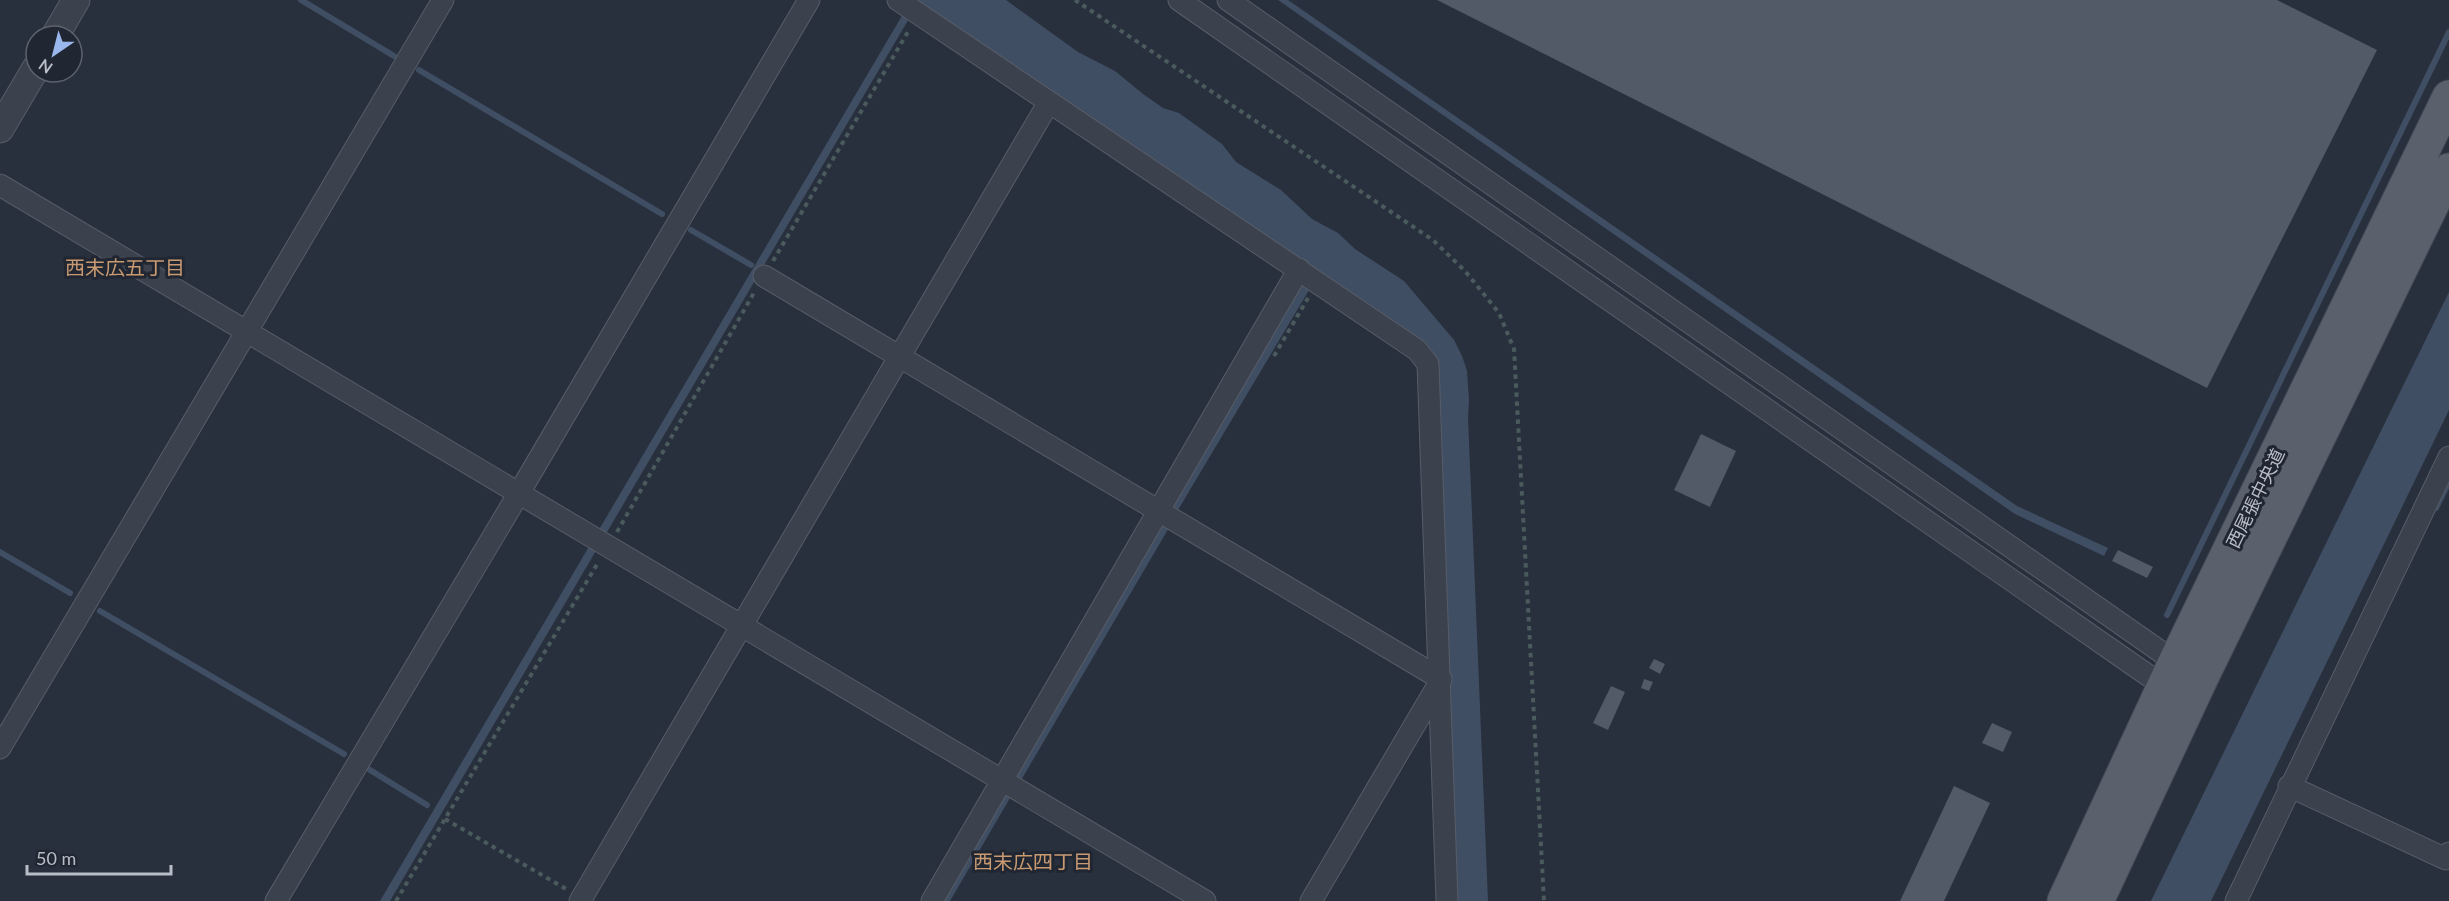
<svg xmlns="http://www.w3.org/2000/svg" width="2449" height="901" viewBox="0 0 2449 901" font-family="Lato,'Noto Sans JP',sans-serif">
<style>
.water{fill:#404e64}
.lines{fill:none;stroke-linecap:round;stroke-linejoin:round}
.stream{stroke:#404e64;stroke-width:6}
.building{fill:#525967}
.minor-casing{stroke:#575d68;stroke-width:23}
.tertiary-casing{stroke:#575d68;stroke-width:29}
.primary-casing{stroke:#454b56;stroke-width:35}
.path{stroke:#4a5a5d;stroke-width:4;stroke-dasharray:4.5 4.5;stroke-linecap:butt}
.minor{stroke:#3c424d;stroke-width:21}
.tertiary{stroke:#3c424d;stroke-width:27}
.primary{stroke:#5a616d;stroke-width:33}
.labels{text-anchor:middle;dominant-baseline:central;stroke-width:6;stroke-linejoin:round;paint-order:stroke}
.street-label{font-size:18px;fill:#b8bec8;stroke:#212732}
.neighbourhood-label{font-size:20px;fill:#c99a72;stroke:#212732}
</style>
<rect width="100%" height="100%" fill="#28303d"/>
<path class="water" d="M 906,0 L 1006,0 L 1078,52 L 1115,71 L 1143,94 L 1163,108 L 1179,113 L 1222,144 L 1236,162 L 1281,190 L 1312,219 L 1338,233 L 1355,249 L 1404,281 L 1454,340 L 1462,356 L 1467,371 L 1469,400 L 1468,418 L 1488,901 L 1455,901 L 1437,382 L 1318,275 L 1175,515 L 1169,511 L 1307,268 L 917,5 L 390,901 L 380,901 L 903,14 Z
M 1278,0 L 1288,0 L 2017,506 L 2108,548 L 2104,556 L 2015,514 Z
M 2449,292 L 2449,410 L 2211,901 L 2151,901 Z
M 1163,522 L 1170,526 L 1020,782 L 1014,778 Z
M 1003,794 L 1010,798 L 950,901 L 940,901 Z"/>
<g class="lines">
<path class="stream" d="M 301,0 L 394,56
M 419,70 L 662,214
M 691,230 L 751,265
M 2436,508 L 2449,482
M 0,552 L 70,593
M 100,611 L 344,754
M 2167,615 L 2449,32
M 370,770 L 427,805"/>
</g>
<path class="building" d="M 1437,0 L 2277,0 L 2377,50 L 2207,388 Z
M 1701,434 L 1736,451 L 1710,507 L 1674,490 Z
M 2118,550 L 2153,567 L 2147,578 L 2112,561 Z
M 1654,659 L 1665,664 L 1660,674 L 1649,668 Z
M 1644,679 L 1653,682 L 1649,691 L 1641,688 Z
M 1611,686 L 1625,692 L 1608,730 L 1593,723 Z
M 1992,723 L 2012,732 L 2003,752 L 1982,743 Z
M 1954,786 L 1990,803 L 1944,901 L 1900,901 Z"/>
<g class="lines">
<defs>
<path id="minor" d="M 898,0 L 1417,350 L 1428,364 L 1447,901
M 1179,0 L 2172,692
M 1228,0 L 2184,668
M 0,185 L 1205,901
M 764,276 L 1441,679
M 0,748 L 443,0
M 2289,786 L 2446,859 L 2449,853
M 276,901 L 519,493 L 809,0
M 580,901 L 1049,102
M 932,901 L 1299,269
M 1311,901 L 1441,680
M 2236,901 L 2449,457"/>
<path id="tertiary" d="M 55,36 L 76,0
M 0,129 L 36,68"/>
<path id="primary" d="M 2064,901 L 2175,662 L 2449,97
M 2097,901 L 2201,679 L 2449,170"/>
</defs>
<use href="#minor" class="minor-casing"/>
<use href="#tertiary" class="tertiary-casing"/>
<use href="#primary" class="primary-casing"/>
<path class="path" d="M 1075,0 L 1433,240 L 1465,271 L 1499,313 L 1514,349 L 1544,901
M 773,261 L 909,30
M 1274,356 L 1308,298
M 617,532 L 755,291
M 445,819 L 566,889
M 396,901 L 599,561"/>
<use href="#minor" class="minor"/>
<use href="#tertiary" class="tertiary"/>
<use href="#primary" class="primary"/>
</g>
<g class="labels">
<g class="street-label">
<text transform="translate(2255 498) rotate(-64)">西尾張中央道</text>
</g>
<g class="neighbourhood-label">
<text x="125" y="267">西末広五丁目</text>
<text x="1033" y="861">西末広四丁目</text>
</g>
</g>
<g transform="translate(54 54) rotate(215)"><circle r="28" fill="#212732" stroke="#5d636e" stroke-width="1.5"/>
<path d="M0-4.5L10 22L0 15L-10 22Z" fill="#99b7ec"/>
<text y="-9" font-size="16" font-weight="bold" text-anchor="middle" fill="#b8bec8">N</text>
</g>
<path d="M27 865v9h144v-9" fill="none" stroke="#b8bec8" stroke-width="3"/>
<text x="36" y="865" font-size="18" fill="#b8bec8" stroke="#212732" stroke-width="4.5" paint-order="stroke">50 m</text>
</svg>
